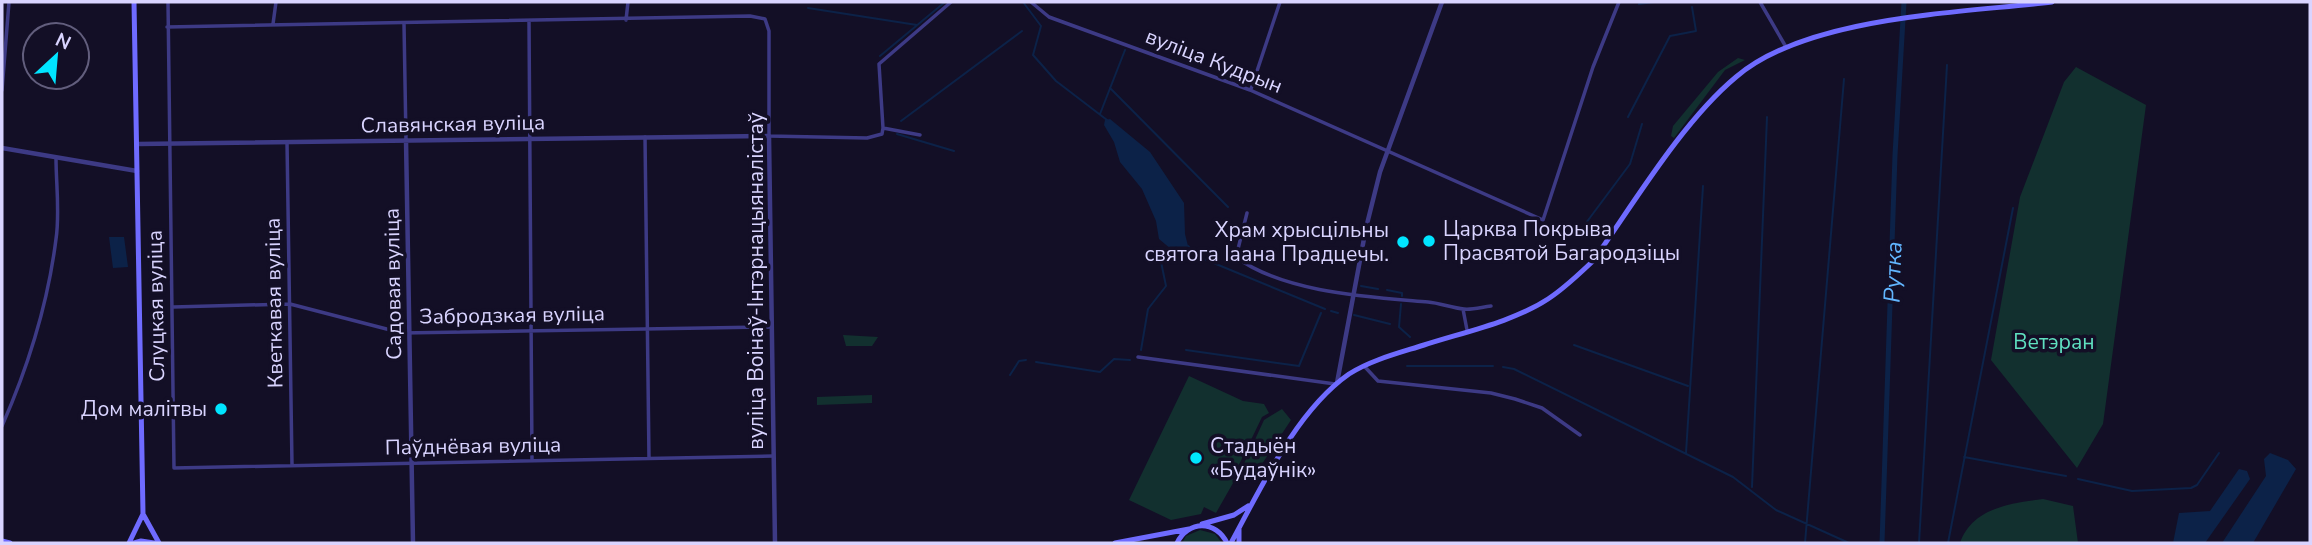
<svg xmlns="http://www.w3.org/2000/svg" width="2312" height="545" viewBox="0 0 2312 545" font-family="'Nunito Sans',sans-serif">
<style>
.green{fill:#12302f}
.water{fill:#0c2248}
.lines{fill:none;stroke-linecap:round;stroke-linejoin:round}
.stream{stroke:#0c2248;stroke-width:2}
.canal{stroke:#0c2248;stroke-width:5}
.minor{stroke:#3d3a85;stroke-width:3.5}
.tertiary{stroke:#3d3a85;stroke-width:4.5}
.secondary{stroke:#6f6bff;stroke-width:5}
.poi-dot{fill:#00e5ff;stroke:#130f26;stroke-width:2.5}
.labels{text-anchor:middle;dominant-baseline:central;stroke-width:7;stroke-linejoin:round;paint-order:stroke}
.street-label{font-size:21px;fill:#d9d4ff;stroke:#130f26}
.poi-label{font-size:21px;fill:#d9d4ff;stroke:#130f26;text-anchor:start}
.park-label{font-size:21px;fill:#5fe0c0;stroke:#130f26}
.water-label{font-size:23px;font-style:italic;fill:#62b6ff;stroke:#130f26}
</style>
<rect width="100%" height="100%" fill="#130f26"/>
<path class="green" d="M 1738,58 L 1745,60 L 1725,70 L 1674,138 L 1671,136 L 1673,126 L 1718,72 Z
M 2076,67 L 2146,105 L 2103,424 L 2077,468 L 1991,360 L 2020,197 L 2064,82 Z
M 843,335 L 878,337 L 872,346 L 846,346 Z
M 1189,376 L 1243,401 L 1264,404 L 1269,413 L 1262,417 L 1238,467 L 1237,476 L 1216,513 L 1204,507 L 1201,514 L 1171,520 L 1129,500 Z
M 872,395 L 872,403 L 817,405 L 817,397 Z
M 1282,409 L 1291,420 L 1258,470 L 1241,470 L 1264,420 Z
M 2043,499 L 2073,506 L 2078,543 L 1960,543 C 1972,508 2011,503 2043,499 Z
M 1200,530 L 1215,534 L 1222,543 L 1182,543 L 1186,536 Z"/>
<path class="water" d="M 1110,119 L 1150,152 L 1184,203 L 1185,234 L 1189,250 L 1171,249 L 1159,239 L 1156,221 L 1142,189 L 1120,162 L 1114,142 L 1104,125 L 1105,120 Z
M 109,237 L 124,237 L 128,267 L 113,268 Z
M 2270,453 L 2288,460 L 2296,469 L 2253,543 L 2222,543 L 2266,476 L 2264,459 Z
M 2239,469 L 2247,471 L 2250,479 L 2205,543 L 2173,543 L 2179,513 L 2210,511 Z"/>
<g class="lines">
<path class="stream" d="M 1023,2 L 1041,26 L 1033,55 L 1056,81 L 1107,120
M 1639,4 L 1654,2
M 808,8 L 917,25
M 880,56 L 945,2
M 1110,88 L 1228,207
M 1100,114 L 1125,50
M 1628,117 L 1670,36 L 1696,31 L 1692,7
M 901,121 L 1022,31
M 897,134 L 954,151
M 1580,231 L 1630,164 L 1642,124
M 1188,246 L 1199,257 L 1325,309
M 1361,286 L 1378,289
M 1387,290 L 1402,293 L 1402,296
M 1401,304 L 1399,327 L 1410,337
M 1331,311 L 1338,313
M 1354,315 L 1390,324
M 1574,345 L 1688,386
M 1141,350 L 1148,309 L 1166,286 L 1160,257 L 1171,248
M 1186,350 L 1299,366 L 1321,313
M 1036,362 L 1100,372 L 1114,359 L 1130,360
M 1407,366 L 1493,366
M 1503,367 L 1514,369 L 1733,477 L 1776,510 L 1849,543
M 1010,375 L 1019,361 L 1026,360
M 1686,453 L 1703,186
M 1964,457 L 2066,476
M 2078,479 L 2132,491 L 2191,488 L 2197,485 L 2219,453
M 1752,487 L 1767,117
M 1805,543 L 1844,79
M 1919,543 L 1947,65
M 1948,543 L 2013,208"/>
<path class="canal" d="M 1882,543 L 1895,155 L 1904,2"/>
<path class="minor" d="M 168,2 L 174,468 L 773,456
M 1031,2 L 1049,17 L 1250,90 L 1543,220 L 1593,67 L 1619,2
M 1760,2 L 1786,47
M 626,20 L 628,2
M 529,21 L 532,460
M 273,24 L 276,2
M 404,24 L 406,140
M 167,27 L 750,16 L 765,19 L 769,31 L 769,136 L 867,138 L 882,134 L 883,128 L 879,64 L 951,2
M 1251,89 L 1280,2
M 2,90 L 9,2
M 883,128 L 920,135
M 645,137 L 649,458
M 287,142 L 292,465
M 1247,213 L 1236,257 C 1284,293 1370,297 1428,302 C 1440,303 1452,308 1464,309 C 1472,310 1482,307 1491,306
M 173,307 L 290,304 L 402,333 L 771,327
M 1463,309 L 1467,330
M 1138,357 L 1335,384
M 1365,367 L 1378,381 L 1491,393 L 1515,399 L 1542,408 L 1580,435
M 2,426 C 28,367 48,303 56,239 C 60,213 56,184 56,158"/>
<path class="tertiary" d="M 406,140 L 413,543
M 138,144 L 769,136 L 775,543
M 2,148 L 137,171
M 1337,383 L 1366,228 L 1380,172 L 1442,2"/>
<path class="secondary" d="M 134,2 L 143,514 L 159,543
M 1202,524 L 1234,515 L 1248,506
M 2,541 L 10,543
M 129,543 L 143,514
M 134,543 L 141,541 L 154,543
M 1115,543 L 1189,529
M 1177,543 C 1188,520 1216,520 1227,543
M 1231,543 C 1261,488 1296,411 1349,374 C 1371,360 1399,353 1424,345 C 1464,332 1513,322 1548,299 C 1565,288 1579,274 1593,261 C 1634,203 1682,122 1736,77 C 1807,16 1961,13 2052,2
M 1239,543 L 1239,529"/>
</g>
<g class="poi-dot">
<circle cx="1429" cy="241" r="7"/>
<circle cx="1403" cy="242" r="7"/>
<circle cx="221" cy="409" r="7"/>
<circle cx="1196" cy="458" r="7"/>
</g>
<g class="labels">
<g class="street-label">
<text transform="translate(1214 61) rotate(21)">вуліца Кудрын</text>
<text transform="translate(453 124) rotate(-1)">Славянская вуліца</text>
<text transform="translate(756 281) rotate(-90)">вуліца Воінаў-Інтэрнацыяналістаў</text>
<text transform="translate(393 284) rotate(-91)">Садовая вуліца</text>
<text transform="translate(274 303) rotate(-91)">Кветкавая вуліца</text>
<text transform="translate(156 306) rotate(-91)">Слуцкая вуліца</text>
<text transform="translate(512 315) rotate(-1)">Забродзкая вуліца</text>
<text transform="translate(473 446) rotate(-1)">Паўднёвая вуліца</text>
</g>
<g class="poi-label">
<text x="1443" y="229">Царква Покрыва<tspan x="1443" dy="24">Прасвятой Багародзіцы</tspan></text>
<text x="1389" y="230" text-anchor="end">Храм хрысцільны<tspan x="1389" dy="24">святога Іаана Прадцечы.</tspan></text>
<text x="207" y="409" text-anchor="end">Дом малітвы</text>
<text x="1210" y="446">Стадыён<tspan x="1210" dy="24">«Будаўнік»</tspan></text>
</g>
<g class="park-label">
<text x="2054" y="342">Ветэран</text>
</g>
<g class="water-label">
<text transform="translate(1893 272) rotate(-88)">Рутка</text>
</g>
</g>
<rect width="2312" height="545" fill="none" stroke="#d9d4ff" stroke-width="7"/>
<g transform="translate(56 56) rotate(26)"><circle r="33" fill="#130f26" stroke="#625e7d" stroke-width="2"/>
<path d="M0-5L12 26L0 18L-12 26Z" fill="#00e5ff"/>
<text y="-10" font-size="19" font-weight="bold" text-anchor="middle" fill="#d9d4ff">N</text>
</g>
</svg>
